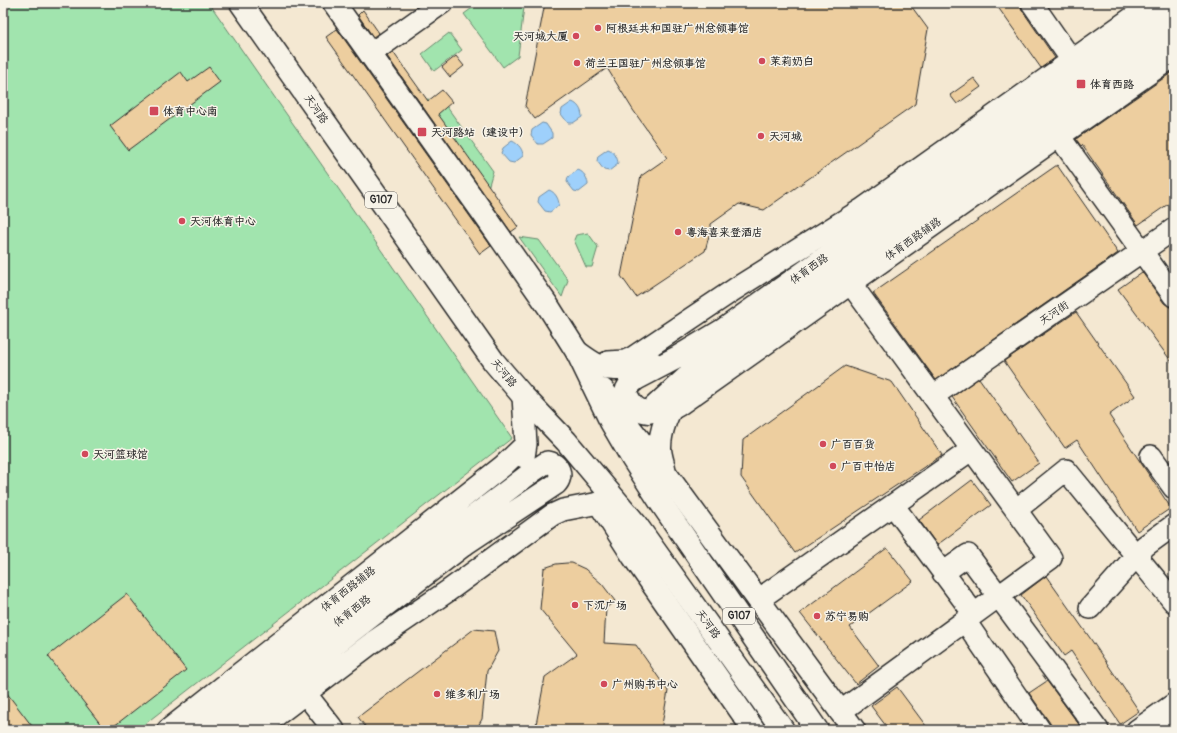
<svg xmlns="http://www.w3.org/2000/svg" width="1177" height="733" viewBox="0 0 1177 733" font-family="Pangolin,'LXGW WenKai TC',sans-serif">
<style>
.built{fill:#f2e0c3}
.green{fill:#a1e4ae;stroke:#66886c}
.water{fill:#9ed0fb;stroke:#708ea8}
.building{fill:#edce9f;stroke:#2b2b2b}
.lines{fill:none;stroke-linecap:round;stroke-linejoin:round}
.minor-casing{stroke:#2b2b2b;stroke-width:24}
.major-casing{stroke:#2b2b2b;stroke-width:25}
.highway-casing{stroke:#2b2b2b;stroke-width:25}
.minor{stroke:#f7f3e8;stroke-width:21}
.major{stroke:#f7f3e8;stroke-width:22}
.highway{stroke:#f7f3e8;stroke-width:22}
.poi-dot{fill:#d1495b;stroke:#f7f3e8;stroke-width:1.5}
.labels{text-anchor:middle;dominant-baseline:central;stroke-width:3;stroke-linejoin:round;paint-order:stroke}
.shield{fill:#f7f3e8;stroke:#686764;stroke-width:1}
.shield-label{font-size:10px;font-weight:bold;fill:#2b2b2b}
.poi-label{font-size:11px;font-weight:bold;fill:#2b2b2b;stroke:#f7f3e8;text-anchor:start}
.street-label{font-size:11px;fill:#2b2b2b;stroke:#f7f3e8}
</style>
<rect width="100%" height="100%" fill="#f4e8d2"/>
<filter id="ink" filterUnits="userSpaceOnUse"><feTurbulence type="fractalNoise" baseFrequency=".025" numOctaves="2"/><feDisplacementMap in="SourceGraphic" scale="8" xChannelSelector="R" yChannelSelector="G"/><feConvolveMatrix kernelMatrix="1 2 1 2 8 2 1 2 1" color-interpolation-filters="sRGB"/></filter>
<g filter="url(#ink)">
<path class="built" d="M 1174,242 L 1174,272 L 1160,252 Z"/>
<path class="green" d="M 3,3 L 209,3 L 512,438 L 137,730 L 3,730 Z
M 479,3 L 520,3 L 524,7 L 518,56 L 503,67 L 464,14 Z
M 449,33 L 462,50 L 434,71 L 422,54 Z
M 425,99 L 442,100 L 493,171 L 488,188 Z
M 588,233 L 598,247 L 592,267 L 586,267 L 574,240 L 576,235 Z
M 519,237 L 539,240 L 568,280 L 562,297 Z"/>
<path class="water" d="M 572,102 C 578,104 582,110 582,117 L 573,123 L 568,123 L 561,114 L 562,109 Z
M 542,123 L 546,124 L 552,133 L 552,138 L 543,144 L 538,144 L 531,135 L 532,130 Z
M 512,141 C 519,144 523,150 523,156 L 514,163 L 509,162 L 501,153 L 503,148 Z
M 608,149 C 614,151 618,158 618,164 L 609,171 L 604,170 L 597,161 L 598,156 Z
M 578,170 C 584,172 588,179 588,185 L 579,192 L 574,191 L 567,182 L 568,177 Z
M 549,190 C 555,192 559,199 559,205 L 550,212 L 545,211 L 538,202 L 539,197 Z"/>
<path class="building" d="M 545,3 L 909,3 L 928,29 L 915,104 L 764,210 L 739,204 L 711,224 L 711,228 L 705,251 L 636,297 L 621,276 L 641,176 L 667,158 L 633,110 L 607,68 L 535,119 L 525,106 Z
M 995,3 L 1020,3 L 1022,10 L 1055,58 L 1041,68 Z
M 363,10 L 379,33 L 373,37 L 358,15 Z
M 337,29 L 491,246 L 480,254 L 326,37 Z
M 393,52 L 428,101 L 442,90 L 452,102 L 438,114 L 518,227 L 511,232 L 387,56 Z
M 456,56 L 464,66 L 450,77 L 442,67 Z
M 209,67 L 220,82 L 128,150 L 110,126 L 181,72 L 188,82 Z
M 1174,71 L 1174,200 L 1138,225 L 1082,145 L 1081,146 L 1076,139 Z
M 974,78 L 981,87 L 957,104 L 950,95 Z
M 1057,165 L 1118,253 L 936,380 L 873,293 Z
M 1142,272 L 1164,303 L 1170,307 L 1174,312 L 1174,365 L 1118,289 Z
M 1076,312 L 1135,396 L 1109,415 L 1171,508 L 1137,531 L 1077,440 L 1065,448 L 1004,361 Z
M 845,366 L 892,382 L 942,455 L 795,553 L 741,477 L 743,440 Z
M 979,378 L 1039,463 L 1012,482 L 952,397 Z
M 972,480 L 991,505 L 937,545 L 919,520 Z
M 887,548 L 913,581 L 850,627 L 879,666 L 856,684 L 800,613 Z
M 567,563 L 572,563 L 585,569 L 602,584 L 615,601 L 606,608 L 604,643 L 636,645 L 668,691 L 661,730 L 535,730 L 545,677 L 577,654 L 540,609 L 544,568 L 556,564 Z
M 1046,576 L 1090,638 L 1139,711 L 1120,724 L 1071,651 L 1064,656 L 1021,595 Z
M 127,594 L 186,670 L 109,730 L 105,730 L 48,656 Z
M 474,629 L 494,631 L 498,651 L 487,671 L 482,719 L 476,730 L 368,730 L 358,717 Z
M 1047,681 L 1083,730 L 1052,730 L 1050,723 L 1029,693 Z
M 897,687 L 929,730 L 889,730 L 871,706 Z
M 3,688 L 35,730 L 3,730 Z"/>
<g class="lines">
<defs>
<path id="minor" d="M 1032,3 L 1080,72
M 370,54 L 442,3
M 1051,125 L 1174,296
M 608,362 L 625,361 L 632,358 L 735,289 L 861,210 L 1153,3
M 523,396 L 526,444 L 524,457
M 933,396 L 1174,229
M 664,411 L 670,410 L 679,405 L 1011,170 L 1174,56
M 1151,456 L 1174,488
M 893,505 L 974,614
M 1016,510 L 1066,470 L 1174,602
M 943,573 L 968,555 L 1098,730
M 758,600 L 971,450
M 1090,608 L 1145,546 L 1174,525
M 965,621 L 1040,730
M 305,693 L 334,730
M 840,712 L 1051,558 L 851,284
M 1161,713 L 1174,729
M 168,730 L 503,466 L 526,444
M 199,730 L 455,530 L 532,472 L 547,462 C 559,463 564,476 556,484 L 467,543 L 224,730
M 257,730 L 373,642 L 448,591 L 552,515 L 563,510 L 599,503
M 1137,730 L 1174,704"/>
<path id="major" d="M 1174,12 L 975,151 L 723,330 L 678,357 L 636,379 C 632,382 627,386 626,392 C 626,395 628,398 630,401 C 635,409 640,411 649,412 L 686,378 L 713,358 L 1174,33
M 577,352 C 586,358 594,365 604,368 C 620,371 638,367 653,363
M 603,390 L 623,419 L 666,474 L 854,730
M 665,473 C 664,465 660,456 660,448 C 660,426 672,406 681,388
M 599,503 L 633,556 L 754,730"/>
<path id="highway" d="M 241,3 L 366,180 L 494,362 L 523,396 L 566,441 L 635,523 L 783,730
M 334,3 L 483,213 L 548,306 L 577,352 L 611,422 L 632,458 L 661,503 L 817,730"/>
</defs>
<use href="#minor" class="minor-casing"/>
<use href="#major" class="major-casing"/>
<use href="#highway" class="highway-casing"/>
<use href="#minor" class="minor"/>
<use href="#major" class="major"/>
<use href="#highway" class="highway"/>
</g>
</g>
<g class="poi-dot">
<circle cx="598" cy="28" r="4"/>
<circle cx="576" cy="36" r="4"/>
<circle cx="762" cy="61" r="4"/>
<circle cx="577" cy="63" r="4"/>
<rect x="1076" y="79" width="10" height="10" rx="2"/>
<rect x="149" y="106" width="10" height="10" rx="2"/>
<rect x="417" y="127" width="10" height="10" rx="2"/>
<circle cx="761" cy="136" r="4"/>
<circle cx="182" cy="221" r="4"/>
<circle cx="678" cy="232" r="4"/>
<circle cx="823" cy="444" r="4"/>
<circle cx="85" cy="454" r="4"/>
<circle cx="833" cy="466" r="4"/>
<circle cx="575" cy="605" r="4"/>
<circle cx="817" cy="616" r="4"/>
<circle cx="604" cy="684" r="4"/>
<circle cx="437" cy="694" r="4"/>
</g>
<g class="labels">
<g class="shield">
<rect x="365" y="192" width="32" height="16" rx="3"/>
<rect x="723" y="608" width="32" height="16" rx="3"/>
</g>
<g class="shield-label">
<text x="381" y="200">G107</text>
<text x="739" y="616">G107</text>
</g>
<g class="poi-label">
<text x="606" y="28">阿根廷共和国驻广州总领事馆</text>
<text x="568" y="36" text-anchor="end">天河城大厦</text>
<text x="770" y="61">茉莉奶白</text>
<text x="585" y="63">荷兰王国驻广州总领事馆</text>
<text x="1090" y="84">体育西路</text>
<text x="163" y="111">体育中心南</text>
<text x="431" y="132">天河路站（建设中）</text>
<text x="769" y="136">天河城</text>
<text x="190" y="221">天河体育中心</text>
<text x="686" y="232">粤海喜来登酒店</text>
<text x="831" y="444">广百百货</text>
<text x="93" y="454">天河篮球馆</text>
<text x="841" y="466">广百中怡店</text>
<text x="583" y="605">下沉广场</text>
<text x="825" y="616">苏宁易购</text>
<text x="612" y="684">广州购书中心</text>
<text x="445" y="694">维多利广场</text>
</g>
<g class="street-label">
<text transform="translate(316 109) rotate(55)">天河路</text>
<text transform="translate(913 239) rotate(-35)">体育西路辅路</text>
<text transform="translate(809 269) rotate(-35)">体育西路</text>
<text transform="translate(1054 313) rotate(-35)">天河街</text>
<text transform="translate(504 373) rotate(50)">天河路</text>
<text transform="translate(348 589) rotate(-38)">体育西路辅路</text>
<text transform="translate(352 611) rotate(-38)">体育西路</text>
<text transform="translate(708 624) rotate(54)">天河路</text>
</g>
</g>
<rect width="1177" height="733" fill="none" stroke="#f7f3e8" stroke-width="16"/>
<rect x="8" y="8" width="1161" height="717" fill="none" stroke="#2b2b2b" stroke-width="1.5" filter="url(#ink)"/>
</svg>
